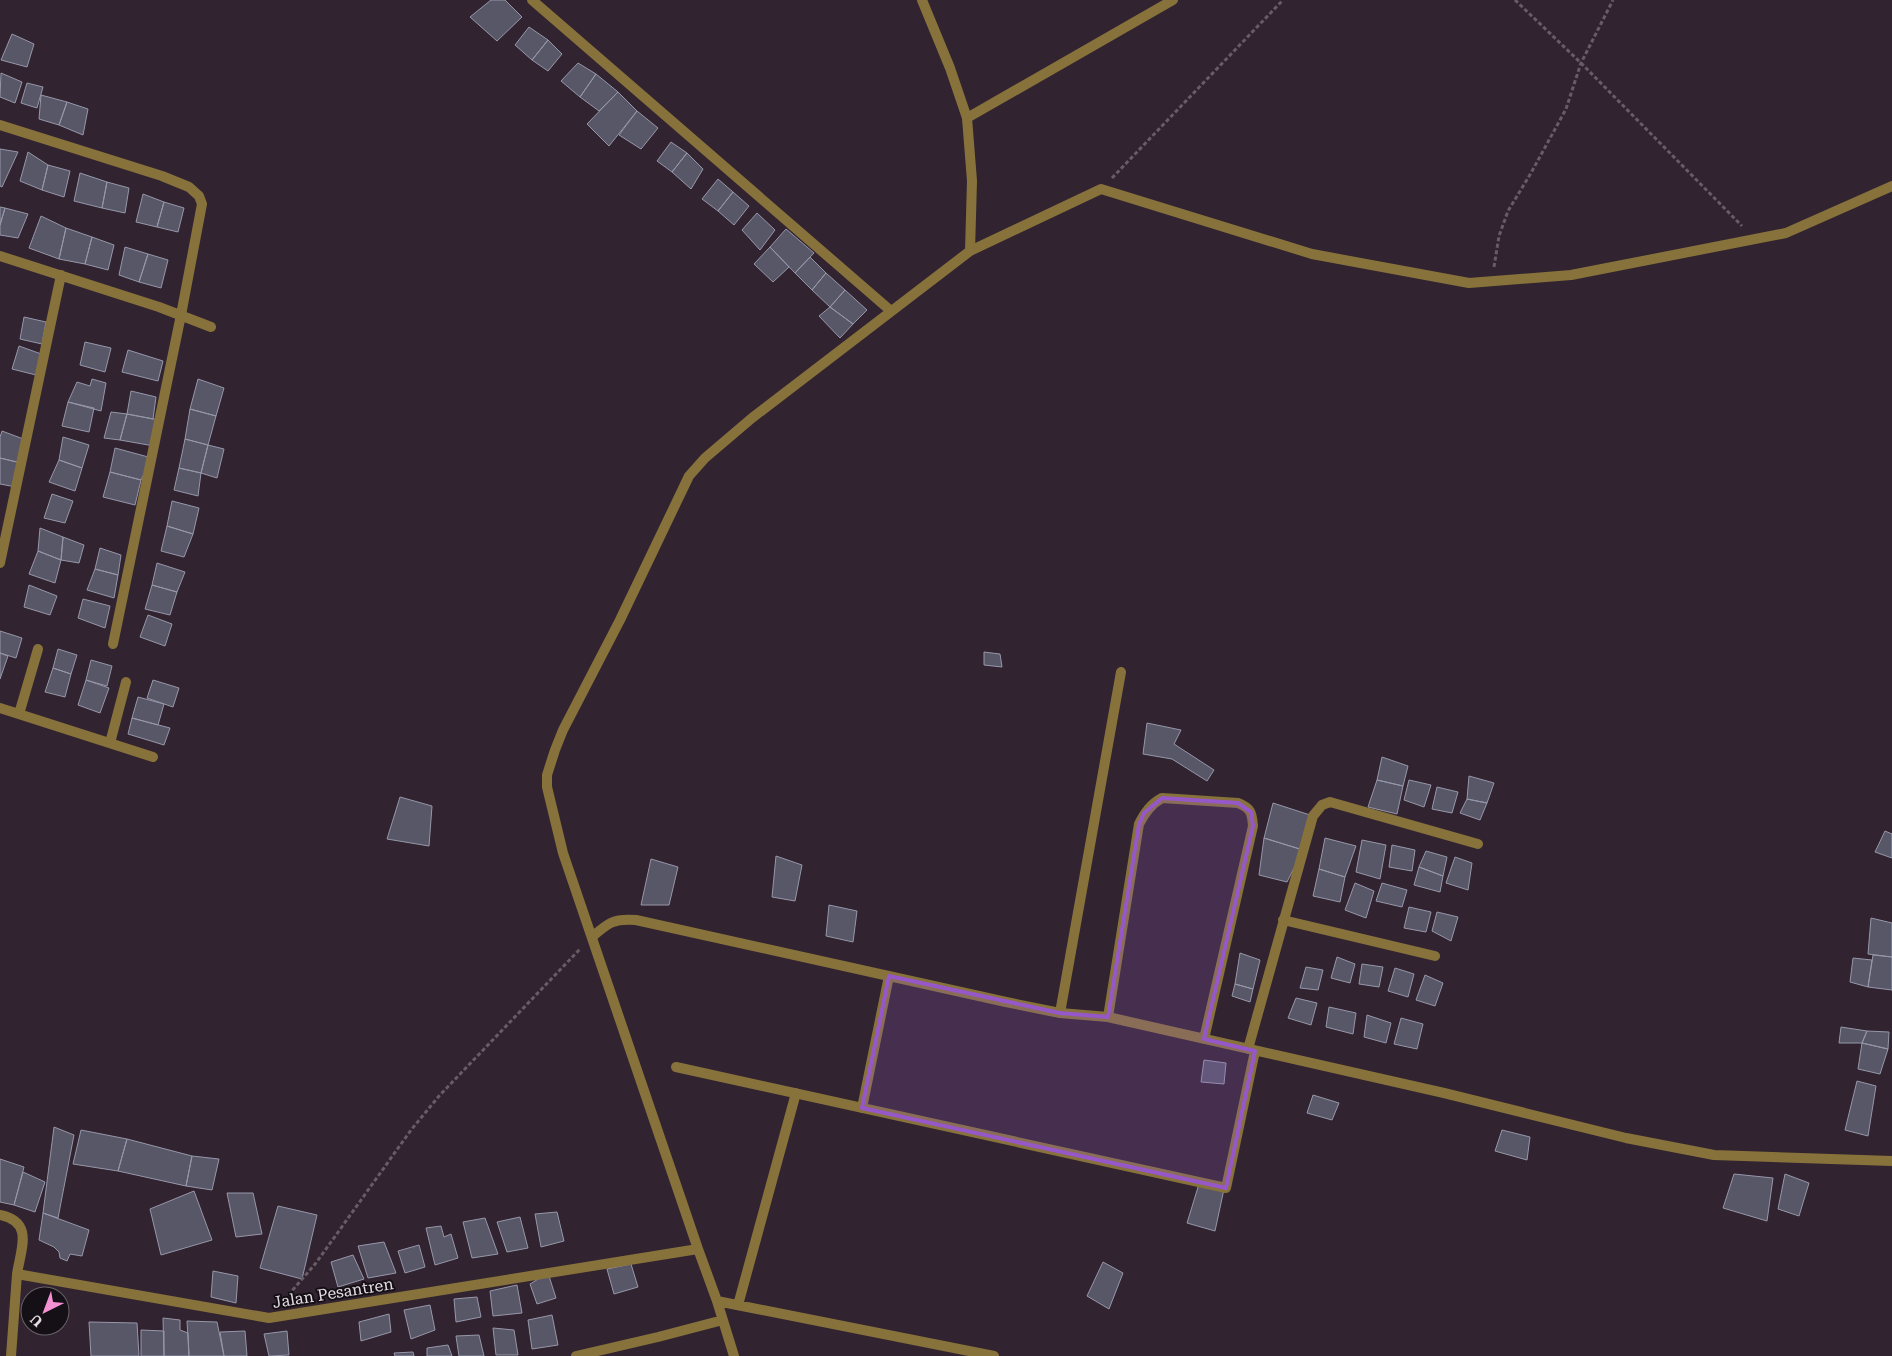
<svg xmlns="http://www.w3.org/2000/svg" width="1892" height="1356" viewBox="0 0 1892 1356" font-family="'Roboto Serif',serif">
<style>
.building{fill:#575768;stroke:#9797aa}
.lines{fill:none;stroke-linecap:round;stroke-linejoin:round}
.path{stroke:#685c67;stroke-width:3;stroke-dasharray:4 2.5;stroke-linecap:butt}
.lane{stroke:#88723b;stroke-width:10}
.street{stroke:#88723b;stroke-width:10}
.marked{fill:#9658c8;fill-opacity:0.2;stroke:#9658c8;stroke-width:4;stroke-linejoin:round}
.labels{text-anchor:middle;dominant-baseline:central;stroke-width:4;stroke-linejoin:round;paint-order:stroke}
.street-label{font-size:16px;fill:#e5dde4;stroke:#151015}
</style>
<rect width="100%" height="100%" fill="#312430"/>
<path class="building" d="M 491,0 L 505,0 L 522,17 L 497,41 L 470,17 Z
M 529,27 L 548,40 L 532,60 L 515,45 Z
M 12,34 L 34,44 L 27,67 L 1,60 Z
M 548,40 L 562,54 L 548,71 L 532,60 Z
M 578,63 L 596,74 L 580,97 L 561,81 Z
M 1,73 L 22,82 L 15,103 L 0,97 Z
M 596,74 L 618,92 L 599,111 L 580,97 Z
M 27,83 L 43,87 L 37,108 L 21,103 Z
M 618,92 L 637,111 L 609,146 L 587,124 Z
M 41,95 L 67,102 L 59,125 L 39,119 Z
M 67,102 L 88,109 L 83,135 L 59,125 Z
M 637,111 L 658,128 L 641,149 L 619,135 Z
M 671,142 L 687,153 L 672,172 L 657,161 Z
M 0,149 L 18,152 L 2,187 L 0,186 Z
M 28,152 L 48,165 L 42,190 L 20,181 Z
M 687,153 L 703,169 L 691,189 L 672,172 Z
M 48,165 L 70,171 L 64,197 L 42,190 Z
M 80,173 L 107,182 L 102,208 L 74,201 Z
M 718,179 L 733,192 L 718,211 L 702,199 Z
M 107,182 L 129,188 L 125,213 L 102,208 Z
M 733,192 L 749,206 L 734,225 L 718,211 Z
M 143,194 L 164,202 L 157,227 L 136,222 Z
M 164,202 L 184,208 L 178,232 L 157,227 Z
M 0,207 L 5,208 L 0,225 Z
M 5,208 L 28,214 L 18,238 L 0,235 L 0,225 Z
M 757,213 L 775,230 L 760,250 L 742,230 Z
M 41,216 L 66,228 L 59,259 L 29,248 Z
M 66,228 L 92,237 L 85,264 L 59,259 Z
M 786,229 L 814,253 L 795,273 L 770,247 Z
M 92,237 L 114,245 L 108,270 L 85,264 Z
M 125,247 L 148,254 L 139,282 L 119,275 Z
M 770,247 L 789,267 L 773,282 L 754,264 Z
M 148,254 L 168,260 L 161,288 L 139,282 Z
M 810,257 L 826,273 L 812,290 L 795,273 Z
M 826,273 L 845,290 L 830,307 L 812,290 Z
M 845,290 L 867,310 L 853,324 L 830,307 Z
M 830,307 L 853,324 L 840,338 L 819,316 Z
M 24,317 L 46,322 L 42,344 L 20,339 Z
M 85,342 L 111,348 L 105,372 L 80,365 Z
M 19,346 L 44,355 L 40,376 L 12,369 Z
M 128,350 L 163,361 L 158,381 L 122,372 Z
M 92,379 L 106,383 L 101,411 L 68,402 L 77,382 L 90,386 Z
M 198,379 L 224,388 L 216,416 L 190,409 Z
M 131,391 L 156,397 L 153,419 L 127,414 Z
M 68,402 L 94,408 L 89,432 L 62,426 Z
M 190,409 L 216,416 L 208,445 L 185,439 Z
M 111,412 L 127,414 L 120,440 L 104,438 Z
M 127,414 L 159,420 L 154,446 L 120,440 Z
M 2,431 L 26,440 L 21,463 L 0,458 L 0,437 Z
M 63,437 L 89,445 L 82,468 L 59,460 Z
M 185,439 L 208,445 L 201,473 L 179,468 Z
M 208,445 L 224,449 L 217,478 L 201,473 Z
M 115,448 L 152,458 L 141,480 L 110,472 Z
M 0,458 L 21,463 L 16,487 L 0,484 Z
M 59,460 L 82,468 L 75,491 L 49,482 Z
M 179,468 L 201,473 L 198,496 L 174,490 Z
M 110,472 L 141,480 L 135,505 L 103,497 Z
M 52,494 L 73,501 L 65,523 L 44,518 Z
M 172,501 L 199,508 L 193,534 L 167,526 Z
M 167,526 L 193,534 L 184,557 L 161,551 Z
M 40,528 L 63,537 L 61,560 L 38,551 Z
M 63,537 L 84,545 L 79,563 L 61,560 Z
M 100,548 L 121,555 L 118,575 L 95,569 Z
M 38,551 L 61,560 L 55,583 L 29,574 Z
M 157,563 L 185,572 L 177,592 L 152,585 Z
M 95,569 L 118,575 L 114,598 L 87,590 Z
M 29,585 L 57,596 L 50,615 L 24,607 Z
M 152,585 L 177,592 L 170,615 L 145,609 Z
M 83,599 L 110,606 L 105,628 L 78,618 Z
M 148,615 L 172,624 L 165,646 L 140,637 Z
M 0,631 L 22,638 L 16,658 L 0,653 Z
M 58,649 L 77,655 L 71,674 L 53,668 Z
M 984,652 L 1000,654 L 1002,667 L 984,665 Z
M 0,653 L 8,656 L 0,679 Z
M 91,660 L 112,666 L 107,686 L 86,680 Z
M 53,668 L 71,674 L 65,697 L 45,692 Z
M 86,680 L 109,688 L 100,713 L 78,705 Z
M 153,680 L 179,688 L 173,707 L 147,698 Z
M 138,697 L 164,704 L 158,725 L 132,718 Z
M 132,718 L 170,728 L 164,745 L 128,734 Z
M 1147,723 L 1181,730 L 1174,744 L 1214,770 L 1207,781 L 1172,759 L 1143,754 Z
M 1382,757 L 1408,766 L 1403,786 L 1377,780 Z
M 1469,776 L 1494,783 L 1487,803 L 1467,799 Z
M 1377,780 L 1403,786 L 1397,814 L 1368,807 Z
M 1409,780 L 1431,785 L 1424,807 L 1404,800 Z
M 1437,787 L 1458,792 L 1452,813 L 1432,809 Z
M 400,797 L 432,806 L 429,846 L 387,839 Z
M 1467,799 L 1487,803 L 1480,820 L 1460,813 Z
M 1273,803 L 1313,816 L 1303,850 L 1264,838 Z
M 1885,831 L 1892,834 L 1892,858 L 1875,852 Z
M 1264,838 L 1303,850 L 1287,882 L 1259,875 Z
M 1325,838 L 1356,846 L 1345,877 L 1319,869 Z
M 1362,840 L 1386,845 L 1380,879 L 1356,872 Z
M 1392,845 L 1415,850 L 1412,871 L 1389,867 Z
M 1426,851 L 1447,857 L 1443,876 L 1419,867 Z
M 776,856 L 802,865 L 795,901 L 772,897 Z
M 1455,857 L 1472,863 L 1468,890 L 1446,883 Z
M 651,859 L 678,867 L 669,905 L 641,905 Z
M 1419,867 L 1443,876 L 1440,892 L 1414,885 Z
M 1319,869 L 1345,877 L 1340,902 L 1313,896 Z
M 1355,883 L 1374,891 L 1366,918 L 1345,910 Z
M 1382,883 L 1407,890 L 1402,907 L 1376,901 Z
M 829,905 L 857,911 L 853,942 L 826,936 Z
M 1409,907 L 1431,912 L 1426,932 L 1404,928 Z
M 1437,912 L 1458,917 L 1451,941 L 1432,931 Z
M 1871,918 L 1892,923 L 1892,957 L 1868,954 Z
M 1240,953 L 1260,960 L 1253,989 L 1235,984 Z
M 1873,955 L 1892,957 L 1892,990 L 1868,987 Z
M 1337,957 L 1355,964 L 1350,983 L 1331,978 Z
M 1853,958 L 1872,960 L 1868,987 L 1850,982 Z
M 1362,964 L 1383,967 L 1379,987 L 1359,984 Z
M 1306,967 L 1323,970 L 1318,990 L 1300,988 Z
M 1395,968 L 1414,974 L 1408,997 L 1388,991 Z
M 1425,975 L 1443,983 L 1435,1006 L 1416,1000 Z
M 1235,984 L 1253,989 L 1250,1002 L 1232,996 Z
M 1296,998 L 1317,1003 L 1311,1025 L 1288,1018 Z
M 1329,1007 L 1356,1013 L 1353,1034 L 1326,1027 Z
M 1367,1015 L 1391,1023 L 1386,1043 L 1364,1037 Z
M 1401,1018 L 1423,1024 L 1417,1049 L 1394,1044 Z
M 1841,1027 L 1867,1031 L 1862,1043 L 1839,1043 Z
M 1867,1031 L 1889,1032 L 1888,1049 L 1862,1043 Z
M 1862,1043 L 1888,1049 L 1880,1074 L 1858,1069 Z
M 1204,1060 L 1226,1063 L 1224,1084 L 1201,1082 Z
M 1857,1081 L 1876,1086 L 1868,1136 L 1845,1130 Z
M 1313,1095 L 1339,1103 L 1332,1120 L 1307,1113 Z
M 54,1127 L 74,1135 L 58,1218 L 43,1213 Z
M 81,1130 L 127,1139 L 118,1171 L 73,1164 Z
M 1502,1130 L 1530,1137 L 1527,1160 L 1495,1151 Z
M 127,1139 L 192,1156 L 186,1186 L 118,1171 Z
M 192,1156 L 219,1159 L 212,1190 L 186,1186 Z
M 0,1159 L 24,1167 L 14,1205 L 0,1202 Z
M 23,1172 L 45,1182 L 35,1212 L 14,1205 Z
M 1734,1174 L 1773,1178 L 1767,1221 L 1723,1208 Z
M 1785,1174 L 1809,1183 L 1799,1216 L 1778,1209 Z
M 1199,1184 L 1224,1189 L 1215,1231 L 1187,1223 Z
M 194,1191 L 212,1240 L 161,1255 L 150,1209 Z
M 227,1193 L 253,1193 L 262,1234 L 236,1237 Z
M 278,1206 L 317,1215 L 302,1279 L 260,1268 Z
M 557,1212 L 564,1241 L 541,1247 L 535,1214 Z
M 43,1213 L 89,1230 L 82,1256 L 70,1254 L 67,1261 L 60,1258 L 59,1252 L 54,1247 L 39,1240 Z
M 520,1217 L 528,1248 L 507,1252 L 497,1222 Z
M 485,1218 L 498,1254 L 472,1258 L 463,1222 Z
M 441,1226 L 444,1237 L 451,1234 L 458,1258 L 435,1265 L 426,1228 Z
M 384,1242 L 396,1273 L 368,1278 L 358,1246 Z
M 419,1245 L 425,1267 L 405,1273 L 398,1251 Z
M 353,1255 L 364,1279 L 338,1287 L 331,1262 Z
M 1103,1262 L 1123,1273 L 1109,1309 L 1087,1296 Z
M 631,1264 L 638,1287 L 614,1294 L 607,1269 Z
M 213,1271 L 238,1276 L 236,1303 L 211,1297 Z
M 548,1273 L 556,1298 L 537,1304 L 530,1284 Z
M 517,1285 L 522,1313 L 493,1316 L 490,1291 Z
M 477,1297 L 481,1317 L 456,1322 L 454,1299 Z
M 430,1305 L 435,1330 L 411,1339 L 404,1310 Z
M 389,1314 L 391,1332 L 361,1341 L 359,1322 Z
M 552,1315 L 558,1345 L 532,1349 L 528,1320 Z
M 163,1318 L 180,1320 L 180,1330 L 188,1333 L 189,1356 L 164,1356 Z
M 187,1321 L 217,1322 L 224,1356 L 189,1356 Z
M 89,1322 L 137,1323 L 139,1356 L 91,1356 Z
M 493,1328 L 514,1330 L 518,1355 L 496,1355 Z
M 141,1330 L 164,1331 L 164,1356 L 141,1356 Z
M 245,1331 L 247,1356 L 224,1356 L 220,1332 Z
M 287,1331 L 289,1355 L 269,1356 L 264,1334 Z
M 479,1335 L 484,1356 L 459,1356 L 456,1336 Z
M 448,1345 L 452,1356 L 427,1356 L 427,1348 Z
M 413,1352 L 414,1356 L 395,1356 L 394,1353 Z"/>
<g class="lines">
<path class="path" d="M 1515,0 L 1581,63 L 1742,226
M 1112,178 L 1283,0
M 1494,267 L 1499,236 L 1508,211 L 1531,173 L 1566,109 L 1581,63 L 1613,0
M 284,1300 L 316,1263 L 411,1130 L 439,1096 L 581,948"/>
<path class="lane" d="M 967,118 L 1173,0"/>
<path class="street" d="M 532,0 L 891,311
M 0,125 L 162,176 L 189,187 L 199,196 L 202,204 L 181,315 L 113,644
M 970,251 L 1101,189 L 1312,254 L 1469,283 L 1571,275 L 1786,233 L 1892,186
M 0,256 L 159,307 L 211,327
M 0,563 L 61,275
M 0,708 L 153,757
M 19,714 L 38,649
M 110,743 L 126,682
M 1283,920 L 1435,956
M 592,937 C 608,923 614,918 636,920 L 1006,1002 L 1060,1013 L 1108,1017 L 1444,1093 L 1626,1138 L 1714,1155 L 1892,1161
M 1060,1013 L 1121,672
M 1108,1017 L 1139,824 C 1145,812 1151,804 1162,798 L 1238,803 C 1251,808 1252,813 1253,826 L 1204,1039
M 1248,1049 L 1313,816 L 1322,805 L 1330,802 L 1478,844
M 676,1067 L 1226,1188 L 1255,1051
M 862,1108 L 889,976
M 0,1215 C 34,1222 21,1248 17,1274 L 269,1318 L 698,1249
M 717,1301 L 994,1356
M 738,1305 L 796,1093
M 11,1356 L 17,1274
M 576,1356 L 658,1337 L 723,1320
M 734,1356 L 717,1301 L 698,1249 L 563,853 L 547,787 L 547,775 L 555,750 L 563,730 L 620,620 L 689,476 L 705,458 L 752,418 L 970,251 L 972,181 L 967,118 L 950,68 L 922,0"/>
</g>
<path class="marked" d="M 1162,798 L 1238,803 L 1251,812 L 1253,826 L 1204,1039 L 1255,1051 L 1226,1188 L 862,1108 L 889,976 L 1060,1013 L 1108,1017 L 1139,824 L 1144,813 Z"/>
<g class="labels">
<g class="street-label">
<text transform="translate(333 1293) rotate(-9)">Jalan Pesantren</text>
</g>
</g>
<g transform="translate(45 1311) rotate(222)"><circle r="24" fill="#151015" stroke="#686268"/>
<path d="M0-4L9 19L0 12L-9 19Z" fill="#f491d3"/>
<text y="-8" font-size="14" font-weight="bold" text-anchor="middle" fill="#e5dde4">U</text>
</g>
</svg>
